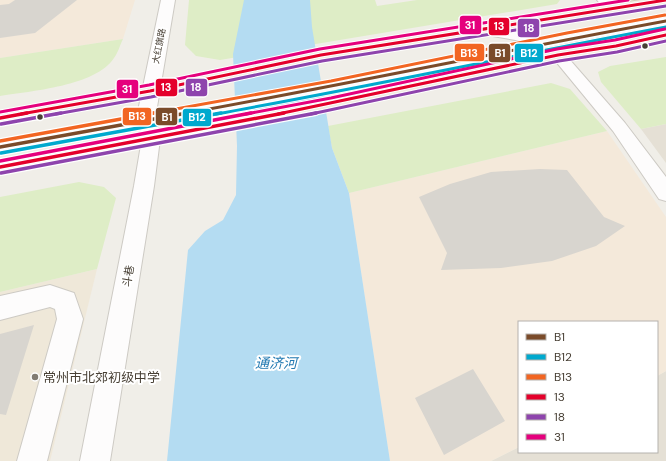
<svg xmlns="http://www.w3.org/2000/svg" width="666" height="461" viewBox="0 0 666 461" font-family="'DM Sans','Noto Sans SC',sans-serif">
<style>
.residential{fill:#e5e0d5}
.commercial{fill:#f4e9da}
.education{fill:#efe8d9}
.green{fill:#deedc6}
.water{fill:#b4dcf2}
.building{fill:#d8d5cf}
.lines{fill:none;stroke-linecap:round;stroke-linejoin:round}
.minor-casing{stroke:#cdcac4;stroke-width:2}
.major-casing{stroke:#d4cab4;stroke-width:2}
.minor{fill:#fdfcfc;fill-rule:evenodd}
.major{fill:#f1ece2;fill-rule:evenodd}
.bus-1-far1-casing{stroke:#fff;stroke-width:5}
.bus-1-casing{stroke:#fff;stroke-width:6}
.bus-2-far1-casing{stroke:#fff;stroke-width:5}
.bus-2-casing{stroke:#fff;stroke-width:6}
.bus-3-far1-casing{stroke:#fff;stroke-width:5}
.bus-3-casing{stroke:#fff;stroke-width:6}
.bus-4-far1-casing{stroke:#fff;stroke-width:5}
.bus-4-casing{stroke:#fff;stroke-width:6}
.bus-5-far1-casing{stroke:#fff;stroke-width:5}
.bus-5-casing{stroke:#fff;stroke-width:6}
.bus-6-far1-casing{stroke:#fff;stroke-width:5}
.bus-6-casing{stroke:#fff;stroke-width:6}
.bus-1-far1{stroke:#7a4b2a;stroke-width:3}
.bus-1{stroke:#7a4b2a;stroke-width:3.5}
.bus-2-far1{stroke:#00a9ce;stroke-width:3}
.bus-2{stroke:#00a9ce;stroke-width:3.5}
.bus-3-far1{stroke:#f26522;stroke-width:3}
.bus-3{stroke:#f26522;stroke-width:3.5}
.bus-4-far1{stroke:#e4002b;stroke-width:3}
.bus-4{stroke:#e4002b;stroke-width:3.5}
.bus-5-far1{stroke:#8e44ad;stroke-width:3}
.bus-5{stroke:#8e44ad;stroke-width:3.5}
.bus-6-far1{stroke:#e5007d;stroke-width:3}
.bus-6{stroke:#e5007d;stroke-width:3.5}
.bus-dot{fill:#473f34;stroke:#fff;stroke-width:1.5}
.poi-dot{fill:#827c73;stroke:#fff;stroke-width:1.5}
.labels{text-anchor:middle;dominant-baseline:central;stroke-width:4;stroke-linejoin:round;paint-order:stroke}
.far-street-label{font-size:9px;fill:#473f34;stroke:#fff}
.street-label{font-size:11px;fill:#473f34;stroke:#fff}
.near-poi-label{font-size:13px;fill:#473f34;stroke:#fff;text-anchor:start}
.near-water-label{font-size:14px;font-style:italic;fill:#237ab2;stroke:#fff}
.line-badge{stroke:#fff;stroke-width:1.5}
.badge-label{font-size:11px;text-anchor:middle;font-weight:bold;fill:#fff}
</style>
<rect width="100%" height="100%" fill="#f0eee8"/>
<path class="residential" d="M 666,124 L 666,163 L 641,129 Z
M 666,371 L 666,461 L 491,461 L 519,447 L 519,452 L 657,452 L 657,376 Z"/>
<path class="commercial" d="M 0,0 L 135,0 L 123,39 L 0,58 Z
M 607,131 L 666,217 L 666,371 L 657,376 L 657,322 L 519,322 L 519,447 L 491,461 L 390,461 L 349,193 Z"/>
<path class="education" d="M 97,269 L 50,461 L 0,461 L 0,292 Z"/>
<path class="green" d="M 189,0 L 375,0 L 377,6 L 417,0 L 560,0 L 557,4 L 220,60 L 196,56 L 185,45 Z
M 123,39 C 120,45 118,53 114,58 C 96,86 31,91 0,96 L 0,58 Z
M 666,57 L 666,124 L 641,129 L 601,82 L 598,72 L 610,66 Z
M 551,83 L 570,89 L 607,131 L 349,193 L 332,148 L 328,126 Z
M 79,182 L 104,187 L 116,198 L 97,269 L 0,292 L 0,197 Z"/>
<path class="water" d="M 244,0 L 310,0 L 312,27 L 332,148 L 349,193 L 390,461 L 167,461 L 188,250 L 205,231 L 223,220 L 236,195 L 237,146 L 233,54 Z"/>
<path class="building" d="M 15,0 L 77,0 L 35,33 L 0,38 L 0,5 L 9,4 Z
M 540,169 L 567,170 L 604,217 L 625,226 L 596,246 L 552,261 L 501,268 L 441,270 L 447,253 L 419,197 L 450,184 L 491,172 Z
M 34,325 L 6,415 L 0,414 L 0,334 Z
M 473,369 L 505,421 L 444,455 L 415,398 Z"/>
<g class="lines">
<defs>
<path id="minor" d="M 161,0 L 175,0 L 156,113 L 332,82 L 568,35 L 666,17 L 666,25 L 568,43 L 332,92 L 158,125 L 160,139 L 154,186 L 110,461 L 80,461 L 134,186 L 142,139 L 140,128 L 0,154 L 0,140 L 139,116 L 138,111 Z
M 597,0 L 612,0 L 622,9 L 620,12 C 611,14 603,8 597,0 Z
M 480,26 L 527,34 L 532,35 L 534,38 L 532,41 L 527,42 L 475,33 L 473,30 L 475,27 Z
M 558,50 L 563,52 L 625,123 L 666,177 L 666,201 L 659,199 L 613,131 L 553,58 L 550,55 L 553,52 Z
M 50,285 L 74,293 L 83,319 L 47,461 L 17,461 L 57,319 L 55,309 L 50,307 L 0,320 L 0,296 Z"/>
<path id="major" d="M 641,0 L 666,0 L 666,4 L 321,60 L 150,96 L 0,124 L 0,112 L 150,86 L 321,50 Z
M 666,31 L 666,39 L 616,51 L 558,60 L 332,110 L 0,174 L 0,160 L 332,98 L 558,50 L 616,41 Z"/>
</defs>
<use href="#minor" class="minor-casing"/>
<use href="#major" class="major-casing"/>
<use href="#minor" class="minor"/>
<use href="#major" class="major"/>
<defs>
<path id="bus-1-far1" d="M 182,114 C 343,85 504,51 666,21"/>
<path id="bus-1" d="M 0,147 L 187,113"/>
<path id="bus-2-far1" d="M 216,114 C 366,87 516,55 666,27"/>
<path id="bus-2" d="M 1,153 L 221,113"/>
<path id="bus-3-far1" d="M 148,114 L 331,81 L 567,33 L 665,15"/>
<path id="bus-3" d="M 0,141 L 154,113"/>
<path id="bus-4-far1" d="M 21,114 L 150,91 L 321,55 L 666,0
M 278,114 L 558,55 L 616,46 L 666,35"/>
<path id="bus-4" d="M 0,118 L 27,113
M 0,167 L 284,113"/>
<path id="bus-5-far1" d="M 56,114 L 151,97 L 322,61 L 666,6
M 311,114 L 559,61 L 617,52 L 666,41"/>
<path id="bus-5" d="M 1,124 L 61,113
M 1,173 L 316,113"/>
<path id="bus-6-far1" d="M 0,112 L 149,85 L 320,49 L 628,0
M 246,114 L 331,98 L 557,49 L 615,40 L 665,29"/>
<path id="bus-6" d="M 0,161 L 251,113"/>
</defs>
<use href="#bus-1-far1" class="bus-1-far1-casing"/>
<use href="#bus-1" class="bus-1-casing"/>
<use href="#bus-2-far1" class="bus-2-far1-casing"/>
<use href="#bus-2" class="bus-2-casing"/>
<use href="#bus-3-far1" class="bus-3-far1-casing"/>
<use href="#bus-3" class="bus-3-casing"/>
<use href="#bus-4-far1" class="bus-4-far1-casing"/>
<use href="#bus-4" class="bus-4-casing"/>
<use href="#bus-5-far1" class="bus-5-far1-casing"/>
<use href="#bus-5" class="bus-5-casing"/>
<use href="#bus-6-far1" class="bus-6-far1-casing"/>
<use href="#bus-6" class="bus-6-casing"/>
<use href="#bus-1-far1" class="bus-1-far1"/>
<use href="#bus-1" class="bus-1"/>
<use href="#bus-2-far1" class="bus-2-far1"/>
<use href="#bus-2" class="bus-2"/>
<use href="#bus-3-far1" class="bus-3-far1"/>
<use href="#bus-3" class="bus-3"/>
<use href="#bus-4-far1" class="bus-4-far1"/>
<use href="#bus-4" class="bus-4"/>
<use href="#bus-5-far1" class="bus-5-far1"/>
<use href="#bus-5" class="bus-5"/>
<use href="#bus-6-far1" class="bus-6-far1"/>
<use href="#bus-6" class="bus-6"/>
</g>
<g class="bus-dot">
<circle cx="645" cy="46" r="3.5"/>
<circle cx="40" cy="117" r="3.5"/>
</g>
<circle class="poi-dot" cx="35" cy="377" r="4"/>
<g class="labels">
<g class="far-street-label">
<text transform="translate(159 46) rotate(-79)">大红旗路</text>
</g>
<g class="street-label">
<text transform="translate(128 276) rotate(-80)">斗巷</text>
</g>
<g class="near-poi-label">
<text x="43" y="377">常州市北郊初级中学</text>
</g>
<g class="near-water-label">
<text x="276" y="363">通济河</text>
</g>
</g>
<g class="line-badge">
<rect x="459" y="15" width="23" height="20" rx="4" fill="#e5007d"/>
<rect x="488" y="17" width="22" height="19" rx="4" fill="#e4002b"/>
<rect x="517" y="18" width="23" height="20" rx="4" fill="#8e44ad"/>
<rect x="454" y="43" width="31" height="19" rx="4" fill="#f26522"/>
<rect x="488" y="43" width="23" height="20" rx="4" fill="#7a4b2a"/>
<rect x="514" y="43" width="30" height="20" rx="4" fill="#00a9ce"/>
<rect x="185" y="78" width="23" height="19" rx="4" fill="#8e44ad"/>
<rect x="155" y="78" width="23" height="19" rx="4" fill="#e4002b"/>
<rect x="116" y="79" width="23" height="20" rx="4" fill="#e5007d"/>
<rect x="122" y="107" width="30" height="19" rx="4" fill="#f26522"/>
<rect x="155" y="107" width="23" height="19" rx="4" fill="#7a4b2a"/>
<rect x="182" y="108" width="30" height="19" rx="4" fill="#00a9ce"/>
</g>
<g class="badge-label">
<text x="470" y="29">31</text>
<text x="499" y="30">13</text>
<text x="529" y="32">18</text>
<text x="469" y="57">B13</text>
<text x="500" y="57">B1</text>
<text x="529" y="57">B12</text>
<text x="196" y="91">18</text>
<text x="166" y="91">13</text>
<text x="127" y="93">31</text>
<text x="137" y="120">B13</text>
<text x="167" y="121">B1</text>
<text x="197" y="121">B12</text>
</g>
<rect x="518" y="321" width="140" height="132" fill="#ffffff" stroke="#b5b2ae"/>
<rect x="526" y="334" width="20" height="6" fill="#7a4b2a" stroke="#b5b2ae"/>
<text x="554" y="341" font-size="12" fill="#473f34">B1</text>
<rect x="526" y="354" width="20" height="6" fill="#00a9ce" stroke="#b5b2ae"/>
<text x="554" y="361" font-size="12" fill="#473f34">B12</text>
<rect x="526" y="374" width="20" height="6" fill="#f26522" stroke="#b5b2ae"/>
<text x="554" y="381" font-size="12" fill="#473f34">B13</text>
<rect x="526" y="394" width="20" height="6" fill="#e4002b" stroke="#b5b2ae"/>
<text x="554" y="401" font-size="12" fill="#473f34">13</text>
<rect x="526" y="414" width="20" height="6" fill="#8e44ad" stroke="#b5b2ae"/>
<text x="554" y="421" font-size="12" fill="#473f34">18</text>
<rect x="526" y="434" width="20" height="6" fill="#e5007d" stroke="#b5b2ae"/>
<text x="554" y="441" font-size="12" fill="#473f34">31</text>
</svg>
